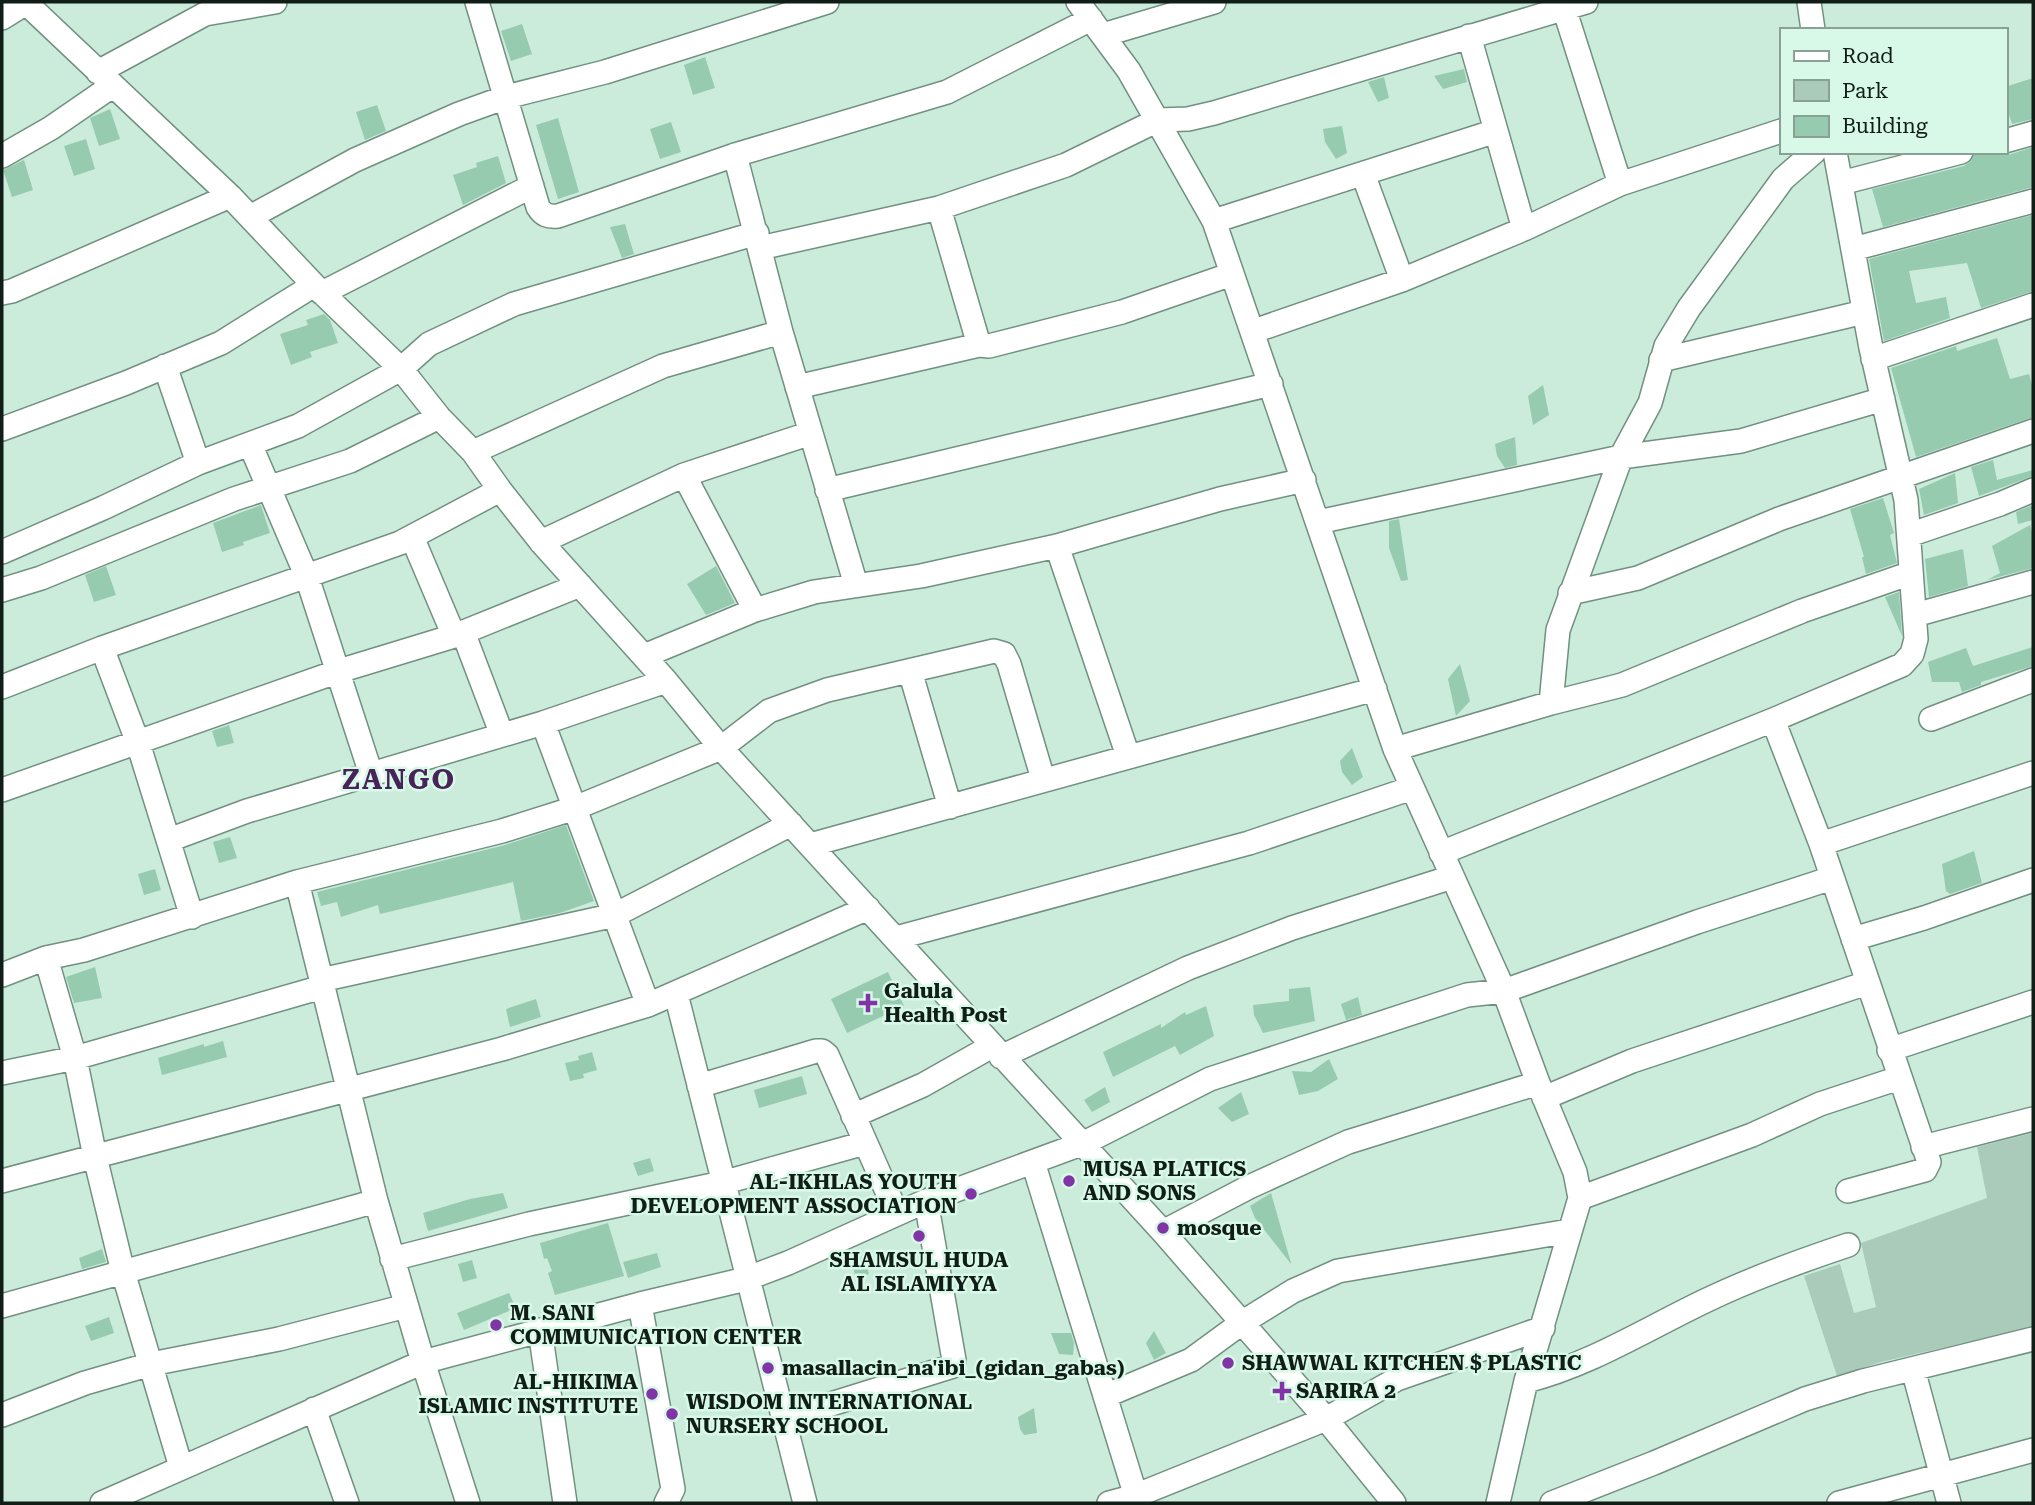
<svg xmlns="http://www.w3.org/2000/svg" width="2035" height="1505" viewBox="0 0 2035 1505" font-family="'Roboto Serif',serif">
<style>
.green{fill:#aacbba}
.building{fill:#96cbb0}
.lines{fill:none;stroke-linecap:round;stroke-linejoin:round}
.minor-casing{stroke:#719080;stroke-width:26}
.minor{stroke:#fff;stroke-width:23}
.poi-dot{fill:#8034a5;stroke:#d8f9e8;stroke-width:2.5}
.labels{text-anchor:middle;dominant-baseline:central;stroke-width:5;stroke-linejoin:round;paint-order:stroke}
.poi-label{font-size:21px;font-weight:bold;fill:#111d17;stroke:#d8f9e8;text-anchor:start}
.district-label{font-size:28px;font-weight:bold;letter-spacing:2px;fill:#47235a;stroke:#d8f9e8}
</style>
<rect width="100%" height="100%" fill="#cbecdb"/>
<path class="green" d="M 2033,1133 L 2033,1327 L 1881,1362 L 1837,1376 L 1804,1276 L 1840,1264 L 1854,1313 L 1876,1307 L 1861,1243 L 1987,1198 L 1977,1147 Z"/>
<path class="building" d="M 522,24 L 532,54 L 511,61 L 501,31 Z
M 705,57 L 715,88 L 693,95 L 684,65 Z
M 1464,69 L 1467,82 L 1443,89 L 1434,76 Z
M 1384,77 L 1389,98 L 1378,102 L 1368,82 Z
M 2033,78 L 2033,119 L 2012,124 L 2005,102 L 2005,87 Z
M 377,105 L 386,131 L 365,140 L 356,112 Z
M 110,109 L 120,139 L 99,146 L 90,118 Z
M 558,118 L 579,192 L 558,199 L 536,125 Z
M 671,122 L 681,152 L 660,159 L 650,129 Z
M 1342,126 L 1347,153 L 1336,159 L 1325,142 L 1323,129 Z
M 86,139 L 95,169 L 74,176 L 64,146 Z
M 2033,147 L 2033,187 L 1883,227 L 1872,189 L 1964,166 L 1971,161 L 1975,152 L 2008,155 Z
M 498,156 L 506,183 L 463,205 L 453,175 L 477,167 L 476,163 Z
M 24,160 L 33,190 L 12,197 L 3,170 Z
M 2033,215 L 2033,291 L 1981,308 L 1967,263 L 1909,271 L 1916,303 L 1946,297 L 1950,318 L 1884,341 L 1869,259 Z
M 625,224 L 634,254 L 622,258 L 610,227 Z
M 324,314 L 330,320 L 338,343 L 310,352 L 312,357 L 291,365 L 280,334 L 308,325 L 306,320 Z
M 1997,338 L 2010,379 L 2029,374 L 2033,389 L 2033,417 L 1916,457 L 1891,368 L 1956,346 L 1957,351 Z
M 1543,385 L 1549,415 L 1533,425 L 1528,396 Z
M 1515,437 L 1517,465 L 1505,468 L 1497,456 L 1495,444 Z
M 1993,460 L 1997,480 L 2033,470 L 2033,476 L 1979,496 L 1971,467 Z
M 1955,473 L 1958,503 L 1924,515 L 1919,489 Z
M 1883,498 L 1894,533 L 1890,535 L 1897,563 L 1866,574 L 1862,557 L 1864,557 L 1850,509 Z
M 261,505 L 270,533 L 243,542 L 244,545 L 222,552 L 213,523 Z
M 2033,505 L 2033,520 L 2018,524 L 2016,512 Z
M 1399,519 L 1408,580 L 1401,581 L 1389,548 L 1389,521 Z
M 2030,525 L 2033,536 L 2033,568 L 1987,580 L 2000,573 L 1992,546 Z
M 1963,549 L 1968,586 L 1929,597 L 1925,559 Z
M 106,566 L 116,595 L 94,602 L 85,575 Z
M 716,566 L 735,603 L 706,615 L 687,584 Z
M 1899,592 L 1902,636 L 1885,597 Z
M 2033,647 L 2033,666 L 1981,682 L 1981,685 L 1962,692 L 1959,682 L 1932,682 L 1928,662 L 1966,648 L 1973,666 Z
M 1460,664 L 1470,701 L 1456,716 L 1448,679 Z
M 229,725 L 234,743 L 217,747 L 212,731 Z
M 1352,748 L 1363,777 L 1352,785 L 1342,772 L 1340,761 Z
M 566,825 L 594,901 L 560,913 L 521,921 L 513,882 L 380,914 L 378,905 L 341,917 L 337,902 L 321,906 L 317,892 L 505,845 Z
M 230,837 L 237,858 L 219,863 L 213,842 Z
M 1974,851 L 1982,883 L 1950,894 L 1946,891 L 1942,864 Z
M 155,869 L 161,890 L 144,895 L 138,874 Z
M 95,967 L 102,998 L 74,1003 L 66,977 Z
M 888,972 L 904,1006 L 847,1033 L 831,999 Z
M 1310,987 L 1315,1021 L 1263,1033 L 1254,1015 L 1253,1005 L 1289,1001 L 1289,989 Z
M 1358,997 L 1362,1015 L 1346,1020 L 1341,1004 Z
M 536,999 L 541,1017 L 510,1027 L 506,1009 Z
M 1206,1006 L 1214,1036 L 1180,1055 L 1175,1046 L 1113,1077 L 1103,1052 L 1161,1024 L 1161,1028 L 1185,1012 L 1186,1015 Z
M 223,1041 L 227,1057 L 162,1075 L 158,1058 L 204,1044 L 204,1047 Z
M 592,1052 L 597,1070 L 583,1074 L 584,1078 L 570,1081 L 565,1063 L 579,1060 L 578,1056 Z
M 1329,1059 L 1338,1079 L 1318,1091 L 1299,1095 L 1292,1071 L 1311,1072 Z
M 802,1076 L 807,1094 L 759,1108 L 754,1090 Z
M 1105,1087 L 1110,1102 L 1092,1112 L 1084,1100 Z
M 1241,1092 L 1249,1114 L 1232,1122 L 1218,1108 Z
M 650,1158 L 654,1171 L 638,1176 L 633,1163 Z
M 503,1193 L 508,1208 L 428,1231 L 423,1213 L 470,1199 Z
M 1271,1193 L 1291,1263 L 1291,1264 L 1255,1218 L 1250,1206 Z
M 608,1223 L 624,1276 L 555,1295 L 548,1273 L 552,1271 L 547,1258 L 544,1259 L 540,1243 Z
M 102,1249 L 106,1262 L 82,1269 L 79,1258 Z
M 657,1253 L 661,1267 L 628,1278 L 623,1262 Z
M 864,1256 L 869,1274 L 856,1278 L 851,1260 Z
M 472,1260 L 477,1278 L 463,1282 L 458,1264 Z
M 509,1293 L 516,1308 L 464,1330 L 457,1313 Z
M 109,1317 L 114,1333 L 91,1341 L 85,1326 Z
M 1154,1331 L 1166,1353 L 1154,1360 L 1146,1343 Z
M 1051,1333 L 1071,1333 L 1074,1343 L 1073,1355 L 1059,1354 Z
M 1034,1408 L 1037,1433 L 1024,1435 L 1020,1429 L 1018,1417 Z"/>
<g class="lines">
<defs>
<path id="minor" d="M 25,2 L 230,196 L 314,285 L 401,369 L 439,417 L 473,452 L 500,490 L 541,542 L 666,681 L 721,748 L 1163,1232 L 1326,1419 L 1394,1503
M 477,2 L 538,207 C 543,215 548,217 558,216 L 735,155 L 947,92 L 1091,19
M 1078,2 L 1129,71 L 1214,221 L 1395,749 L 1504,991 L 1538,1083 L 1575,1172 L 1580,1198 L 1526,1381 L 1498,1503
M 1809,2 L 1813,30
M 1564,8 L 1620,184
M 2,18 L 26,3
M 1103,35 L 1214,2
M 1469,36 L 1524,229
M 98,72 L 205,14 L 275,2
M 2005,141 L 2033,133
M 735,155 L 781,332 L 856,585
M 2,156 L 51,128 L 112,86
M 1363,174 L 1402,280
M 1841,183 L 1961,152
M 939,208 L 979,345
M 250,217 L 355,160 L 459,114 L 506,97 L 605,72 L 827,2
M 1214,221 L 1496,131
M 760,248 L 939,208 L 1066,165 L 1158,120 L 1188,119 L 1214,113 L 1586,2
M 1853,249 L 2033,201
M 2,293 L 12,291 L 230,196
M 322,293 L 532,186
M 1254,331 L 1402,280 L 1524,229 L 1620,184 L 1781,131
M 1873,359 L 2033,305
M 1661,360 L 1864,312
M 165,366 L 198,463
M 797,387 L 979,345 L 989,346 L 1122,312 L 1232,274
M 2,429 L 126,383 L 221,343 L 314,285
M 250,444 L 307,577 L 371,774
M 473,452 L 663,366 L 781,332
M 684,475 L 755,610
M 827,490 L 1271,384
M 1318,522 L 1621,457 L 1741,441 L 1883,399
M 1909,535 L 2000,504 L 2033,490
M 412,537 L 454,636
M 541,542 L 684,475 L 811,433
M 1057,546 L 1128,756
M 2,552 L 103,508 L 198,463 L 298,426 L 401,369 L 429,344 L 514,304 L 757,233
M 2,590 L 41,578 L 234,499 L 350,461 L 439,417
M 1570,593 L 1638,578 L 1779,519 L 2033,431
M 1915,615 L 2033,582
M 463,632 L 502,735
M 644,656 L 755,610 L 814,592 L 921,576 L 1057,546 L 1220,499 L 1304,480
M 910,671 L 950,807
M 2,687 L 102,648
M 1551,703 L 1558,630 L 1621,457 L 1650,403 L 1666,346 L 1689,308 L 1783,179 L 1814,152
M 1931,719 L 2033,680
M 1773,720 L 1821,844 L 1929,1162 L 1925,1170 L 1848,1191
M 543,723 L 648,1005
M 1395,749 L 1551,703 L 1622,685 L 1802,611 L 1911,573
M 2,790 L 339,671 L 454,636 L 580,585
M 169,840 L 247,811 L 543,723 L 666,681
M 1821,844 L 2033,773
M 810,845 L 1375,689
M 1441,853 L 1773,720 L 1902,665 L 1912,654 L 1916,639 L 1906,500 L 1871,348 L 1835,152
M 297,882 L 376,1201 L 423,1362 L 468,1503
M 192,917 L 138,743 L 102,648 L 400,543 L 500,490
M 896,938 L 1249,843 L 1412,788
M 1853,939 L 1924,918 L 2033,880
M 46,958 L 75,1058 L 95,1157 L 123,1272 L 181,1467
M 2,975 L 46,958 L 84,950 L 297,882 L 502,831 L 575,808 L 721,748 L 769,711 L 827,690 L 994,651 L 1004,654 L 1009,664 L 1043,779
M 321,980 L 615,915 L 791,824
M 676,994 L 805,1503
M 1889,1050 L 2033,1002
M 1001,1057 L 1188,968 L 1292,928 L 1452,877
M 2,1073 L 75,1058 L 322,987
M 699,1086 L 816,1051 L 822,1051 L 827,1055 L 897,1214
M 1544,1098 L 1632,1061 L 1867,983
M 853,1116 L 923,1085 L 992,1046
M 1923,1147 L 2033,1119
M 1033,1162 L 1138,1503
M 2,1181 L 502,1049 L 648,1005 L 868,908
M 1580,1198 L 1752,1135 L 1820,1104 L 1899,1078
M 1163,1232 L 1249,1187 L 1348,1142 L 1538,1083
M 392,1259 L 529,1224 L 722,1183 L 865,1143
M 640,1304 L 673,1489 L 666,1503
M 2,1306 L 376,1201
M 540,1330 L 565,1503
M 1913,1369 L 1949,1503
M 1526,1381 C 1590,1365 1648,1328 1707,1300 C 1753,1278 1800,1261 1848,1245
M 1105,1396 L 1191,1360 L 1243,1322 L 1293,1291 L 1338,1271 L 1569,1231
M 314,1409 L 347,1503
M 2,1415 L 85,1383 L 151,1364 L 279,1339 L 406,1306
M 783,1419 L 953,1366 L 954,1360 L 926,1201
M 102,1503 L 423,1362 L 640,1304 L 746,1279 L 788,1263 L 926,1201 L 1084,1143 L 1210,1079 L 1467,995 L 1504,991 L 1697,922 L 1832,878
M 1109,1503 L 1135,1496 L 1326,1419 L 1397,1379 L 1543,1328
M 1552,1503 L 1654,1463 L 1805,1399 L 1863,1381 L 2033,1339
M 1839,1503 L 2033,1450"/>
</defs>
<use href="#minor" class="minor-casing"/>
<use href="#minor" class="minor"/>
</g>
<g class="poi-dot">
<path d="M864.5 992.5h7v7h7v7h-7v7h-7v-7h-7v-7h7z"/>
<circle cx="1069" cy="1181" r="7"/>
<circle cx="971" cy="1194" r="7"/>
<circle cx="1163" cy="1228" r="7"/>
<circle cx="919" cy="1236" r="7"/>
<circle cx="496" cy="1325" r="7"/>
<circle cx="1228" cy="1363" r="7"/>
<circle cx="768" cy="1368" r="7"/>
<path d="M1278.5 1380.5h7v7h7v7h-7v7h-7v-7h-7v-7h7z"/>
<circle cx="652" cy="1394" r="7"/>
<circle cx="672" cy="1414" r="7"/>
</g>
<g class="labels">
<g class="poi-label">
<text x="884" y="991">Galula<tspan x="884" dy="24">Health Post</tspan></text>
<text x="1083" y="1169">MUSA PLATICS<tspan x="1083" dy="24">AND SONS</tspan></text>
<text x="957" y="1182" text-anchor="end">AL-IKHLAS YOUTH<tspan x="957" dy="24">DEVELOPMENT ASSOCIATION</tspan></text>
<text x="1177" y="1228">mosque</text>
<text x="919" y="1260" text-anchor="middle">SHAMSUL HUDA<tspan x="919" dy="24">AL ISLAMIYYA</tspan></text>
<text x="510" y="1313">M. SANI<tspan x="510" dy="24">COMMUNICATION CENTER</tspan></text>
<text x="1242" y="1363">SHAWWAL KITCHEN $ PLASTIC</text>
<text x="782" y="1368">masallacin_na'ibi_(gidan_gabas)</text>
<text x="638" y="1382" text-anchor="end">AL-HIKIMA<tspan x="638" dy="24">ISLAMIC INSTITUTE</tspan></text>
<text x="1296" y="1391">SARIRA 2</text>
<text x="686" y="1402">WISDOM INTERNATIONAL<tspan x="686" dy="24">NURSERY SCHOOL</tspan></text>
</g>
<g class="district-label">
<text x="399" y="779">ZANGO</text>
</g>
</g>
<rect width="2035" height="1505" fill="none" stroke="#111d17" stroke-width="7"/>
<rect x="1780" y="28" width="228" height="126" fill="#d8f9e8" stroke="#88a194" stroke-width="2"/>
<rect x="1794" y="51" width="35" height="10" fill="#ffffff" stroke="#88a194" stroke-width="2"/>
<text x="1842" y="63" font-size="21" fill="#111d17">Road</text>
<rect x="1794" y="80" width="35" height="21" fill="#aacbba" stroke="#88a194" stroke-width="2"/>
<text x="1842" y="98" font-size="21" fill="#111d17">Park</text>
<rect x="1794" y="116" width="35" height="21" fill="#96cbb0" stroke="#88a194" stroke-width="2"/>
<text x="1842" y="133" font-size="21" fill="#111d17">Building</text>
</svg>
